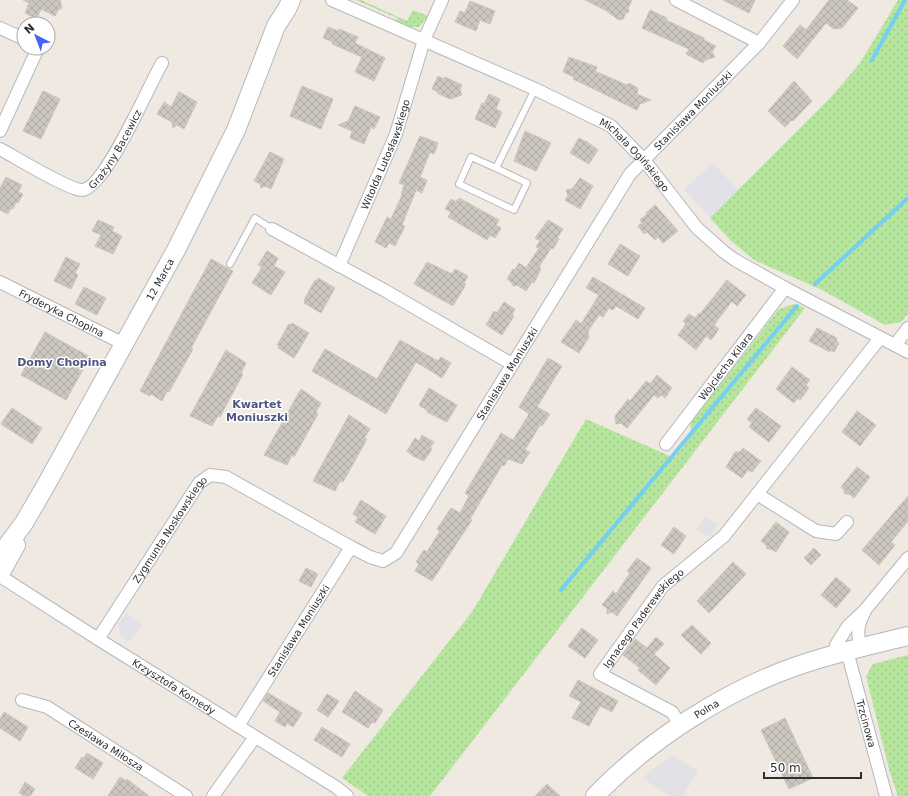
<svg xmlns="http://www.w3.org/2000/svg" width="908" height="796" viewBox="0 0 908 796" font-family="'DejaVu Sans',sans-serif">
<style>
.industrial{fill:#e3e1e8}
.grass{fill:url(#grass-dots)}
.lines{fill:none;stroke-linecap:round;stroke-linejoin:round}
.stream{stroke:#75cff0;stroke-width:4}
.building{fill:url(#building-cross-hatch);stroke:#cbc5ba}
.lane-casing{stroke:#b4b7c1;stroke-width:8}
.street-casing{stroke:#b4b7c1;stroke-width:14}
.secondary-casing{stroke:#b4b7c1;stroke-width:20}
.lane{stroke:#fff;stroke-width:6}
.street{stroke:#fff;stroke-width:12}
.secondary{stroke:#fff;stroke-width:18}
.labels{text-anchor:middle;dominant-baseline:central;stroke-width:3;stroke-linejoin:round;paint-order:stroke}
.street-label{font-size:10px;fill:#2e2e2e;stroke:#fff}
.neighbourhood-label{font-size:11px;font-weight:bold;fill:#4d5680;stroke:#fff}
</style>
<defs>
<pattern id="grass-dots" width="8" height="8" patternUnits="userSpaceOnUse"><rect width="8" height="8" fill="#b6e59e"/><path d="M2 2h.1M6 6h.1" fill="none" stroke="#9dc588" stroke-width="1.8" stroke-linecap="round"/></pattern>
<pattern id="building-cross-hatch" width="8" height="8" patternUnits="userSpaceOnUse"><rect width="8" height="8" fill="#cbc7bf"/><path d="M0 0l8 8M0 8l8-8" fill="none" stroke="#afaba4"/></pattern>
</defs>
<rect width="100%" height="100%" fill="#efe9e1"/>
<path class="industrial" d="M 713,163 L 738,190 L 710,218 L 684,189 Z
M 705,517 L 718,525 L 710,537 L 696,529 Z
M 126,613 L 142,624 L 129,642 L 121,638 L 118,624 Z
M 672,755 L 698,771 L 683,796 L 671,796 L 642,778 Z"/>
<path class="grass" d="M 356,0 L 361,0 L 407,21 L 413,10 L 428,16 L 419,27 L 408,27 L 396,22 L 397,18 Z
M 898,0 L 908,0 L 908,314 L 901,322 L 885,325 L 822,290 L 754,260 L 730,240 L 710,218 L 831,97 L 860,63 Z
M 794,304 L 805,308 L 430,796 L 368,796 L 342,778 L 472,612 L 586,419 L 674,458 L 692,435 L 690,423 L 779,309 Z
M 908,655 L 908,796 L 898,796 L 890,773 L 866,676 L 873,664 Z"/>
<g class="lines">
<path class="stream" d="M 872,60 L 905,0
M 815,284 L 908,198
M 561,590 L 797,306"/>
</g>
<path class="building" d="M 23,0 L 60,0 L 62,8 L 58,10 L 55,16 L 41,9 L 37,19 L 25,13 L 29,3 Z
M 585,0 L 632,0 L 628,8 L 629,12 L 626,13 L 623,19 L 619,20 L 605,10 Z
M 723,0 L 755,0 L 749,13 Z
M 829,0 L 847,0 L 858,8 L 842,28 L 834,29 L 826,23 L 797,59 L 783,46 L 800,25 L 806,30 Z
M 470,1 L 495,11 L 490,24 L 480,20 L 476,31 L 455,22 L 460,11 L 465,13 Z
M 650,10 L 667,18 L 666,20 L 704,38 L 704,40 L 716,46 L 712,52 L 715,57 L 705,60 L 703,63 L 686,54 L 689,49 L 642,28 Z
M 328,27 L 338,31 L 339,29 L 358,37 L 355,43 L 385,58 L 374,81 L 355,72 L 362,57 L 332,44 L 333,42 L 323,38 Z
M 569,57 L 597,67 L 595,71 L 599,73 L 627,85 L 629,83 L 638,88 L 637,94 L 651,100 L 640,104 L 637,110 L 573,79 L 574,77 L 563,72 Z
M 438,76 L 444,79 L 445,77 L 462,85 L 460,90 L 462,95 L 450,99 L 437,93 L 438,92 L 432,89 Z
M 794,81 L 812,101 L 793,121 L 792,120 L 785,127 L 768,111 Z
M 302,86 L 333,99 L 321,129 L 290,116 Z
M 43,91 L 60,99 L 41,139 L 23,131 Z
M 179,92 L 197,102 L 184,129 L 177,125 L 173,128 L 172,122 L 157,114 L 164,102 L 171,107 Z
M 489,94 L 500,99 L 496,109 L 502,112 L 495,128 L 475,119 L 482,103 L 484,104 Z
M 355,106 L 380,117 L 374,129 L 371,127 L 364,144 L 350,138 L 352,131 L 338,125 L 348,121 Z
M 525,131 L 551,143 L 536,171 L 514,161 Z
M 420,136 L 438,143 L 434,154 L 430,152 L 420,177 L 427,180 L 422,193 L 416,190 L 402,225 L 405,226 L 395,246 L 389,243 L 386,248 L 375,242 L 387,217 L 391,219 L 402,195 L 401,195 L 404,185 L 399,183 Z
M 579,138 L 586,142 L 586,141 L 598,150 L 589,164 L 570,153 Z
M 270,152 L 284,159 L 271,189 L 265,186 L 261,188 L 260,184 L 254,181 Z
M 6,177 L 22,185 L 18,192 L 23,194 L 18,203 L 16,202 L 13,209 L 11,208 L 8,214 L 0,210 L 0,188 Z
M 580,178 L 593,186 L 580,209 L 565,200 L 568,196 L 566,190 L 572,189 Z
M 459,198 L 499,220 L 496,225 L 501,228 L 495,238 L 490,235 L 487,240 L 448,217 L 451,212 L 445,209 L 451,199 L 456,202 Z
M 655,205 L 678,231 L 663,243 L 658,237 L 655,240 L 647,232 L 644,234 L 638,226 L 642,223 L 640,220 L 647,214 L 646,213 Z
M 98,220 L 114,227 L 112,231 L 122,236 L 113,254 L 95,246 L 101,235 L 92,231 Z
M 548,220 L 563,229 L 557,238 L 559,239 L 553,249 L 551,248 L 539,267 L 541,269 L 534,283 L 532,282 L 526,291 L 517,285 L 513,286 L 511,282 L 507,279 L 513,269 L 515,270 L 519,263 L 526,268 L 539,248 L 536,247 L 540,241 L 535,238 Z
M 620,244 L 640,256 L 628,276 L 608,264 Z
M 267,251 L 278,258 L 274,266 L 285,272 L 271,295 L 252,283 L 262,267 L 258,265 Z
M 66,257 L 80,264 L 75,273 L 78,275 L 71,289 L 54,281 Z
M 211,259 L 233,271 L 191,348 L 193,349 L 169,392 L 167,391 L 162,401 L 151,394 L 150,396 L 140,391 Z
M 427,262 L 452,274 L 455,269 L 468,276 L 464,283 L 466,284 L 453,306 L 414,284 Z
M 593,277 L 645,308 L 638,319 L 616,306 L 613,310 L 609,308 L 603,317 L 599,315 L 588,331 L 589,337 L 579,353 L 561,342 L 576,320 L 581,324 L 599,295 L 586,288 Z
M 318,278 L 335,288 L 321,313 L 304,303 L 305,301 L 304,300 L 315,280 L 317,281 Z
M 727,280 L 746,295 L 737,306 L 732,301 L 714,325 L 719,329 L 711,340 L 706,336 L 696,350 L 678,335 L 686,324 L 683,321 L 689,314 L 695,318 L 699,313 L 700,314 Z
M 84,287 L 106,298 L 97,315 L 75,304 Z
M 504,302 L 515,309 L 512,314 L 514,316 L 502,335 L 486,325 L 494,311 L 497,313 Z
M 292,323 L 309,333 L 294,358 L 278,348 L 279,346 L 277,345 L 289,324 L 291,325 Z
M 817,328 L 837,338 L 836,341 L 839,343 L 834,352 L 831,350 L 830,352 L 809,341 Z
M 45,332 L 90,357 L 66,400 L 21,375 Z
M 400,340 L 438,361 L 441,357 L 451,363 L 442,378 L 416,362 L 386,414 L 312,371 L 325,349 L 377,379 Z
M 226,350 L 246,363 L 241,373 L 243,374 L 220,417 L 218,416 L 212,426 L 190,416 Z
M 548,358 L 562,366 L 537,407 L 550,414 L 542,426 L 540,425 L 525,450 L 530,452 L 522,464 L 508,459 L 504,466 L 502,465 L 470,519 L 472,520 L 432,581 L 415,571 L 419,564 L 416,562 L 424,550 L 427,552 L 440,531 L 437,529 L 451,508 L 460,513 L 469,496 L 465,493 L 501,433 L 513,440 L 529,414 L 519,407 Z
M 792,367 L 810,380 L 806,385 L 809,388 L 800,400 L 798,398 L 794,403 L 776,389 Z
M 657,375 L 672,388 L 665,398 L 661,395 L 658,398 L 654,395 L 627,428 L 621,423 L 616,424 L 615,416 L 628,399 L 630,401 L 646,381 L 650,384 Z
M 429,388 L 457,405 L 447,422 L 427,412 L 428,411 L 419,405 Z
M 301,389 L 321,403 L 316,412 L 318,414 L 294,457 L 292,455 L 287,465 L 264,455 Z
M 12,408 L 42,428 L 32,444 L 1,424 Z
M 756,408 L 781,426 L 769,442 L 749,427 L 752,423 L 747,419 Z
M 857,411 L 876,425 L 860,446 L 842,432 Z
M 349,415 L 370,429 L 364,438 L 367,439 L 343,482 L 340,481 L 335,491 L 313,481 Z
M 422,435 L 434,442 L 430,448 L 432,449 L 424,461 L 413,456 L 407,451 L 415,438 L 419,441 Z
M 743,448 L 761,461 L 752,472 L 748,470 L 742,478 L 726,467 L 735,452 L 740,452 Z
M 857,467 L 870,477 L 854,498 L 849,494 L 845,494 L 844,490 L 841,487 Z
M 908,496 L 908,521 L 891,542 L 895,545 L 879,565 L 862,550 Z
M 361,500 L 386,516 L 375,534 L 355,522 L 358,517 L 353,514 Z
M 776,522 L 789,532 L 776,552 L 771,549 L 767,549 L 766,545 L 761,541 Z
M 674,527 L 686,536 L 674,554 L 661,545 Z
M 814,548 L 821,555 L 811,565 L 804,558 Z
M 637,558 L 651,568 L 617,616 L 612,612 L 607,614 L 607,608 L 602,605 L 613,591 L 616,594 L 630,573 L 627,571 Z
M 733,562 L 746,574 L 709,613 L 697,601 Z
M 306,568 L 318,574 L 311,587 L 299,581 Z
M 836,577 L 851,590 L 836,608 L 821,595 Z
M 692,625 L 711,643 L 701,654 L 681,635 Z
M 582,628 L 598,640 L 585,658 L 568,646 Z
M 656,637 L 664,644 L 654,654 L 670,668 L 656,685 L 638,670 L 640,668 L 623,655 L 635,639 L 647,648 Z
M 578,680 L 618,701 L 612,712 L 600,706 L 589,726 L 572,718 L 581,702 L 569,696 Z
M 355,691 L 383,710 L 375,723 L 372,722 L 368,728 L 342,712 Z
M 268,693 L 302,713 L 293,727 L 287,723 L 285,727 L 275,721 L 280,712 L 263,701 Z
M 327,694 L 339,701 L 328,717 L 317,710 Z
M 4,712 L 28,727 L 20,741 L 0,728 L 0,719 Z
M 785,718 L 813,778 L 789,789 L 761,730 Z
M 322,727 L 350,744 L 342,757 L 314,740 Z
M 87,753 L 103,763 L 93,779 L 75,768 L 82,757 L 84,758 Z
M 120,777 L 126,781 L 127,779 L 149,796 L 108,796 Z
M 25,782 L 35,789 L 30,796 L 24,796 L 19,793 Z
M 547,784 L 560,796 L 535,796 Z"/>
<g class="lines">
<defs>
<path id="lane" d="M 496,168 L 527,183 L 514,210 L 459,184 L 471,157 L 496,168 L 535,89
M 230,264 L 255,218 L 272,229"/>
<g id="street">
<path id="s1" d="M 332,0 L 535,89 L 611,126 L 644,160 L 697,228 L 724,252 L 735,260 L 785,288 L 908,352"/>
<path d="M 676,0 L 759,43"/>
<path d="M 0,28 L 24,39"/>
<path d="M 0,131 L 38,48"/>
<path id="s2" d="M 0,149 C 15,157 69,190 82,190 C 105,189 149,85 162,63"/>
<path d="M 272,229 L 384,290 L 512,364"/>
<path id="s3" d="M 339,266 L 396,134 L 424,40 L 442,0"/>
<path id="s4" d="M 0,282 L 124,344"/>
<path d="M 895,345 L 908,328"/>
<path id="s5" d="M 666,444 L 785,288"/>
<path d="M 757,494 L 816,531 L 836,534 L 847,522"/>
<path id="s6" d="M 0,576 L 98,639 L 336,787 L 347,796"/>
<path id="s7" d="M 98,639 L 199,483 L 210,475 L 226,477 L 351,547"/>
<path d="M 861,648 C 857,634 857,626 864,613"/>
<path id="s8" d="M 847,651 L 886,796"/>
<path d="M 838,653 L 836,645 L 848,626 L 865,610 L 908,558"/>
<path id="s9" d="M 22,700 L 47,707 L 186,796"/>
<path id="s10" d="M 238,726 L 351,547 L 370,557 L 383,561 L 396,553 L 630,174 L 759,43 L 793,0"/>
<path id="s11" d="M 681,726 L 672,712 L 600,674 L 663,586 L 724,536 L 880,338"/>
<path d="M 213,796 L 255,737"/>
</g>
<g id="secondary">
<path id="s12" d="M 0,555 L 24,523 L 46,485 L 176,250 L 236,130 L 276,26 L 287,9 L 291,0"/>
<path d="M 0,574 L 16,545"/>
<path id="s13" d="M 595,796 C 648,741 724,691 797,666 C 833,653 871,645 908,636"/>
</g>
</defs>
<use href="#lane" class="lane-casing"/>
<use href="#street" class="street-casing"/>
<use href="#secondary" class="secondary-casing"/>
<use href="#lane" class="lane"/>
<use href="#street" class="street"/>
<use href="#secondary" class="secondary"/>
</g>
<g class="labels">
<g class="street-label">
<text stroke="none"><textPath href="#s10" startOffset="797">Stanisława Moniuszki</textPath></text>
<text stroke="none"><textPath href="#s2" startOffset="146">Grażyny Bacewicz</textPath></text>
<text stroke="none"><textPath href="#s3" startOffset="121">Witolda Lutosławskiego</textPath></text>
<text stroke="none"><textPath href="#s1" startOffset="343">Michała Ogińskiego</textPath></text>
<text stroke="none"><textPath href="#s12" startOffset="319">12 Marca</textPath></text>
<text stroke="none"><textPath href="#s4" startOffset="69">Fryderyka Chopina</textPath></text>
<text stroke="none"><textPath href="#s5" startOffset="98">Wojciecha Kilara</textPath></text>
<text stroke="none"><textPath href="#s10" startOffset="473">Stanisława Moniuszki</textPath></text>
<text stroke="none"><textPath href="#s7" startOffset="131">Zygmunta Noskowskiego</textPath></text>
<text stroke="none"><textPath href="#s11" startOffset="169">Ignacego Paderewskiego</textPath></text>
<text stroke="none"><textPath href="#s10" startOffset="113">Stanisława Moniuszki</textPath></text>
<text stroke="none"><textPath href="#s6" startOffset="206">Krzysztofa Komedy</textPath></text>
<text stroke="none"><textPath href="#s13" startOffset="142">Polna</textPath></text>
<text stroke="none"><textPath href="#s8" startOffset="75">Trzcinowa</textPath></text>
<text stroke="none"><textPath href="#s9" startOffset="96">Czesława Miłosza</textPath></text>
</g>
<g class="neighbourhood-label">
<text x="62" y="362">Domy Chopina</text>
<text x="257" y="404">Kwartet<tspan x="257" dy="13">Moniuszki</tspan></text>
</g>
</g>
<g transform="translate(36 36) rotate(318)"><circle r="19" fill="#ffffff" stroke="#ababab"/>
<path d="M0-3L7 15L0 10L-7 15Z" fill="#4264fb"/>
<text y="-6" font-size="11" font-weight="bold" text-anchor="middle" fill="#2e2e2e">N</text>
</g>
<path d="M764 772v6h97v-6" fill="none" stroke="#2e2e2e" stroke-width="2"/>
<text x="770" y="772" font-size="12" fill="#2e2e2e" stroke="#ffffff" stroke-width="3" paint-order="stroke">50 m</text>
</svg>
